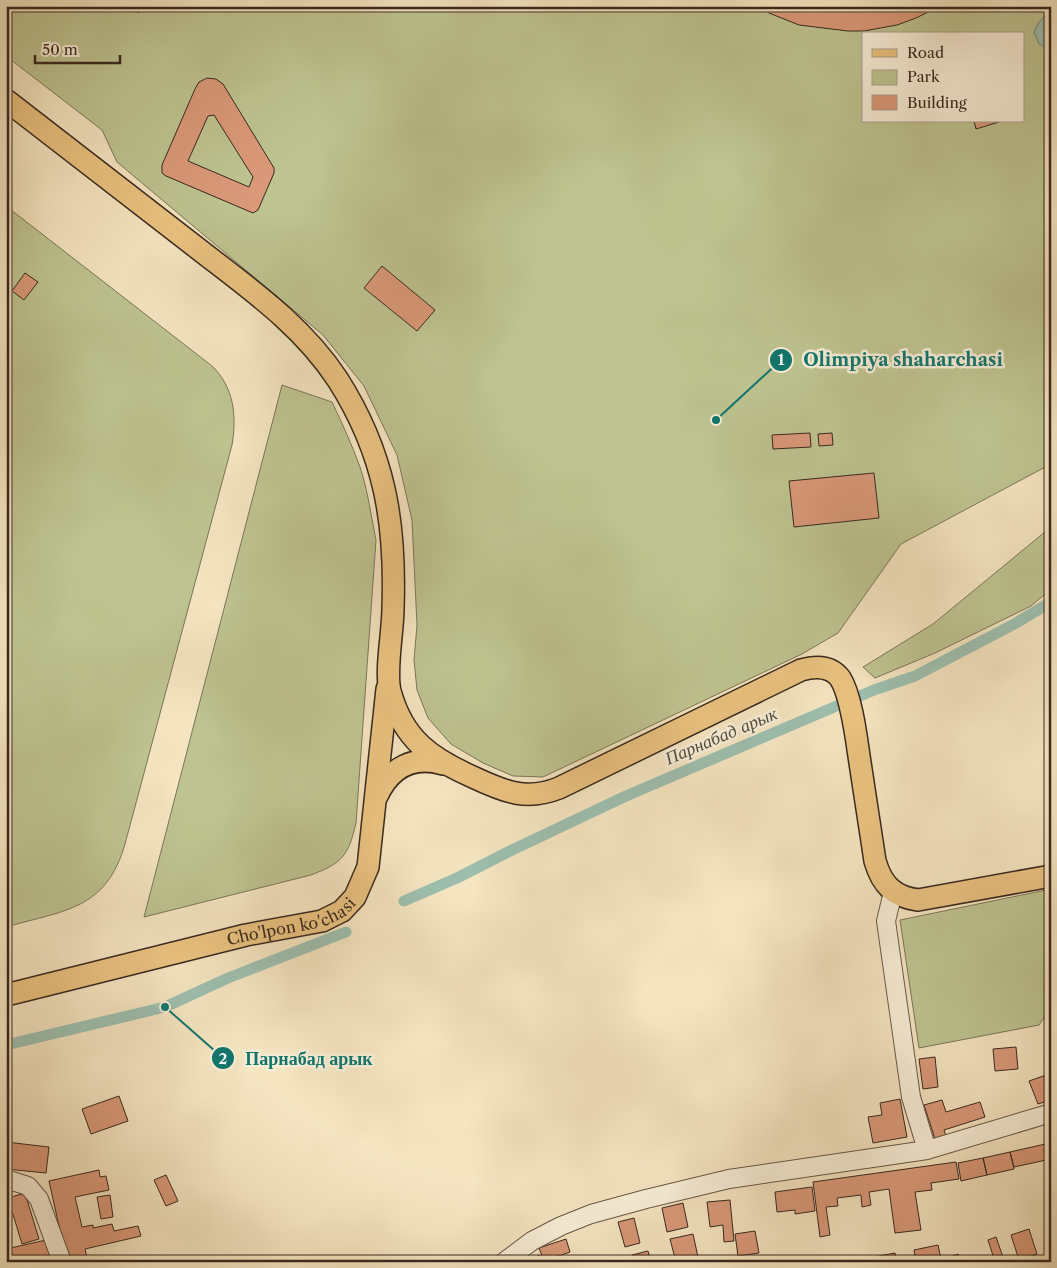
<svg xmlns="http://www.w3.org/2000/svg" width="1057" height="1268" viewBox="0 0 1057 1268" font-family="'Libre Caslon Text',serif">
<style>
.green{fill:#bec491;stroke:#7b7658;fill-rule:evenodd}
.water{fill:#9dbfaf;stroke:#758375}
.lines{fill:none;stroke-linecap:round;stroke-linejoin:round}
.canal{stroke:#9dbfaf;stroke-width:11}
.building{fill:#da9979;stroke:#38291f;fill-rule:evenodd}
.minor-casing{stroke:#675848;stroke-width:20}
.major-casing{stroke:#38291f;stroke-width:24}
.minor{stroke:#f8eed7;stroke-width:18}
.major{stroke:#eac280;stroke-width:21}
.labels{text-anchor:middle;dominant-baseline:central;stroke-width:5;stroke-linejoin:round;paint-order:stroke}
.street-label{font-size:16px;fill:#38291f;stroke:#f8eed7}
.water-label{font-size:18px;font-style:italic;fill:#514e43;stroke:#f8eed7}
.leader{fill:none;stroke:#0f766e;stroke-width:2}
.callout-dot{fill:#0f766e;stroke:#f8eed7;stroke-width:2}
.mark-label{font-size:15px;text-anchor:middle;font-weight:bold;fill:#fff}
.callout-label{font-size:18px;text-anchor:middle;font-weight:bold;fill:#0f766e;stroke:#f8eed7;stroke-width:5;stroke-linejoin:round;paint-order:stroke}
</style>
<rect width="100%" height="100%" fill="#f5e5c1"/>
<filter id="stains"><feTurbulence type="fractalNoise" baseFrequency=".004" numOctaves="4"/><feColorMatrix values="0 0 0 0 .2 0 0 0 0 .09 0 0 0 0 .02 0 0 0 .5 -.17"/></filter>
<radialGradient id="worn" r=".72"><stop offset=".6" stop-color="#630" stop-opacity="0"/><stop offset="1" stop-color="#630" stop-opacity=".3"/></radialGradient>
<path class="green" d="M 6,6 L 1051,6 L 1051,464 L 901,544 L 838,633 L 802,654 L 543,777 L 513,776 L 483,763 L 451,744 L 428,718 L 417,690 L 414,660 L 417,625 L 412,520 L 397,455 L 364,386 L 323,335 L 117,162 L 102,130 L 6,56 ZM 863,34 L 1023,34 L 1023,121 L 863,121 Z
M 6,206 L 212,366 C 234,387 237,416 232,445 L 125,844 C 106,910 65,910 6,927 Z
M 282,385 L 332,402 C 342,423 352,445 360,467 C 368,491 371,516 376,540 L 356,823 C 348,857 342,863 311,875 L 144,917 Z
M 1051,527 L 1051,589 L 1031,606 L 935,653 L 875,678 L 863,667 L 933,624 Z
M 1051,889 L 1051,1007 L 1039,1025 L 919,1048 L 900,920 Z"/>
<path class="water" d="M 1051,10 L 1051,50 L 1039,44 L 1034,32 L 1039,22 Z"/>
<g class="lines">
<path class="canal" d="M 404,901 L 457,878 L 512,850 L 626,796 L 874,690 L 915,676 L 1016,623 L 1051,602
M 6,1045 L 165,1007 L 228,978 L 346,932"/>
</g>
<path class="building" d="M 133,6 L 147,6 L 138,13 Z
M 758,6 L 940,6 L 916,18 L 897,25 L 864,31 L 848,31 L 799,25 L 769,13 Z
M 207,78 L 216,79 L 223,84 L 274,168 L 274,173 L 258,210 L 253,213 L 166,176 L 162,173 L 162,165 L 195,89 L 199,82 ZM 214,115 L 253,177 L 249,187 L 188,161 L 208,116 Z
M 974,121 L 998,121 L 999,122 L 976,129 Z
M 382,266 L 435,310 L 417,331 L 364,288 Z
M 25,273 L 38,282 L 24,300 L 12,291 Z
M 810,433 L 811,447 L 773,449 L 772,435 Z
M 832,433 L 833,445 L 819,446 L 818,434 Z
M 874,473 L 879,518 L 794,527 L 789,481 Z
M 1016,1047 L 1018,1069 L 995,1071 L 993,1049 Z
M 935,1057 L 938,1087 L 923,1089 L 919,1059 Z
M 1049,1074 L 1051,1079 L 1051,1100 L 1038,1104 L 1029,1081 Z
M 119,1096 L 128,1121 L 91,1134 L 82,1109 Z
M 900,1099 L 907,1137 L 873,1143 L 868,1117 L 882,1115 L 880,1103 Z
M 942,1100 L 946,1112 L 980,1102 L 985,1117 L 944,1130 L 946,1136 L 935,1139 L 924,1105 Z
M 6,1142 L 49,1147 L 46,1173 L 6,1169 Z
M 1050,1143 L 1051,1159 L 1014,1167 L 1010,1152 Z
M 1010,1152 L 1014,1169 L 987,1175 L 983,1158 Z
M 983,1158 L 987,1175 L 961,1181 L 958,1163 Z
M 956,1162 L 959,1179 L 931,1183 L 932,1190 L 915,1192 L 921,1230 L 895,1233 L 889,1189 L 869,1192 L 871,1205 L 862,1207 L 861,1195 L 837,1198 L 838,1206 L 826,1207 L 830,1235 L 820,1237 L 813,1182 Z
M 99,1170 L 100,1177 L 106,1176 L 109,1190 L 75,1197 L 82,1227 L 93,1225 L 93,1228 L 112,1224 L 114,1231 L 138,1226 L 141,1236 L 85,1249 L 88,1262 L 67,1262 L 49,1181 Z
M 166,1175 L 178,1201 L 166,1206 L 154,1180 Z
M 812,1187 L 815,1211 L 795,1214 L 795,1210 L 777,1212 L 775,1192 Z
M 25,1193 L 39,1239 L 22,1244 L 8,1198 Z
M 110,1195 L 113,1217 L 101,1219 L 97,1197 Z
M 730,1200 L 734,1241 L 724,1242 L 723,1225 L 710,1227 L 707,1202 Z
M 683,1203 L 688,1227 L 667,1232 L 662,1208 Z
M 634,1218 L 640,1243 L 625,1247 L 618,1222 Z
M 1029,1229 L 1037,1254 L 1019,1260 L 1011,1235 Z
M 755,1231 L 759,1253 L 738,1256 L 735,1234 Z
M 693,1234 L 698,1257 L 676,1262 L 670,1239 Z
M 996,1237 L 1004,1260 L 998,1262 L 995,1262 L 988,1240 Z
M 566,1239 L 570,1252 L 544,1261 L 539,1248 Z
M 46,1240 L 51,1262 L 6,1262 L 6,1249 Z
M 938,1245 L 941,1259 L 916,1262 L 914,1250 Z
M 648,1251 L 651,1262 L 634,1262 L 632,1255 Z
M 895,1253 L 897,1262 L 869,1262 L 868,1258 Z
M 958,1254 L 960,1262 L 948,1262 L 947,1258 Z
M 539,1255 L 543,1262 L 527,1262 Z"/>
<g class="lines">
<defs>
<path id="minor" d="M 893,892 L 886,921 L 911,1097 L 927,1150 L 1051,1113
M 6,1179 L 28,1186 L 39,1199 L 62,1262
M 504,1262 L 532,1241 L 561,1226 L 591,1214 L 646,1199 L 729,1179 L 927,1150"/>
<g id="major">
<path d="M 6,100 C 68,148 130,196 192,244 C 244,285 301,323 338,380 C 385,454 396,523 393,608 C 393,632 385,670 390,691 C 403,740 432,759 475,778 C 505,792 527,801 559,788 L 801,670 C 815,666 830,665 840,678 C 851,695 856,735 859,756 C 864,791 870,826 875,861 C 882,885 894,897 918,900 L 1051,876"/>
<path d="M 377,796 C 390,768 413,755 443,764"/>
<path id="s1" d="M 6,995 L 246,935 L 322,921 L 342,911 L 355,897 L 368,867 L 387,689"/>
</g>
</defs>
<use href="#minor" class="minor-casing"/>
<use href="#major" class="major-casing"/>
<use href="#minor" class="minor"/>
<use href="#major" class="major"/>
</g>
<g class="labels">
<g class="street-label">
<text stroke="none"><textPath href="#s1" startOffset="295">Cho'lpon ko'chasi</textPath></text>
</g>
<g class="water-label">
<text transform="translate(721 736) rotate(-23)">Парнабад арык</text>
</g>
</g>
<path class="leader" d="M716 420L781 360M165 1007L223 1058"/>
<g class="callout-dot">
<circle cx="716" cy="420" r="5"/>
<circle cx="165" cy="1007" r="5"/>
<circle cx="781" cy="360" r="12"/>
<circle cx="223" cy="1058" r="12"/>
</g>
<g class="mark-label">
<text x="781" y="365">1</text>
<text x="223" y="1064">2</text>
</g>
<g class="callout-label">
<text x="903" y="366">Olimpiya shaharchasi</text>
<text x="309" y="1065">Парнабад арык</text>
</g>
<rect width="1057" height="1268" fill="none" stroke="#f5e5c1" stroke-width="25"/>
<rect x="8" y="8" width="1042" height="1253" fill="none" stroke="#38291f" stroke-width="2.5"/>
<rect x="12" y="12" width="1032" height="1243" fill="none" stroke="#38291f"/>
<rect x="862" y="32" width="162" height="90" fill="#f8eed7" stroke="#ab9f8d"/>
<rect x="872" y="49" width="25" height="8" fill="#eac280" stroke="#ab9f8d"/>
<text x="907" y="58" font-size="15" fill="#38291f">Road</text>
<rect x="872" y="70" width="25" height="15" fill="#bec491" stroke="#ab9f8d"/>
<text x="907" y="82" font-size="15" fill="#38291f">Park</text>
<rect x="872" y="95" width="25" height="15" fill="#da9979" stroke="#ab9f8d"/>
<text x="907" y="108" font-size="15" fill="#38291f">Building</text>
<path d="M35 55v8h85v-8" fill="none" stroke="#38291f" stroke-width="2.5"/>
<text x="42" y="55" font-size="15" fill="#38291f" stroke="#f8eed7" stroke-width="4" paint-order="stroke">50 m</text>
<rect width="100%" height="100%" filter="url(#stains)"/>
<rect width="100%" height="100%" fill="url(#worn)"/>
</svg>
